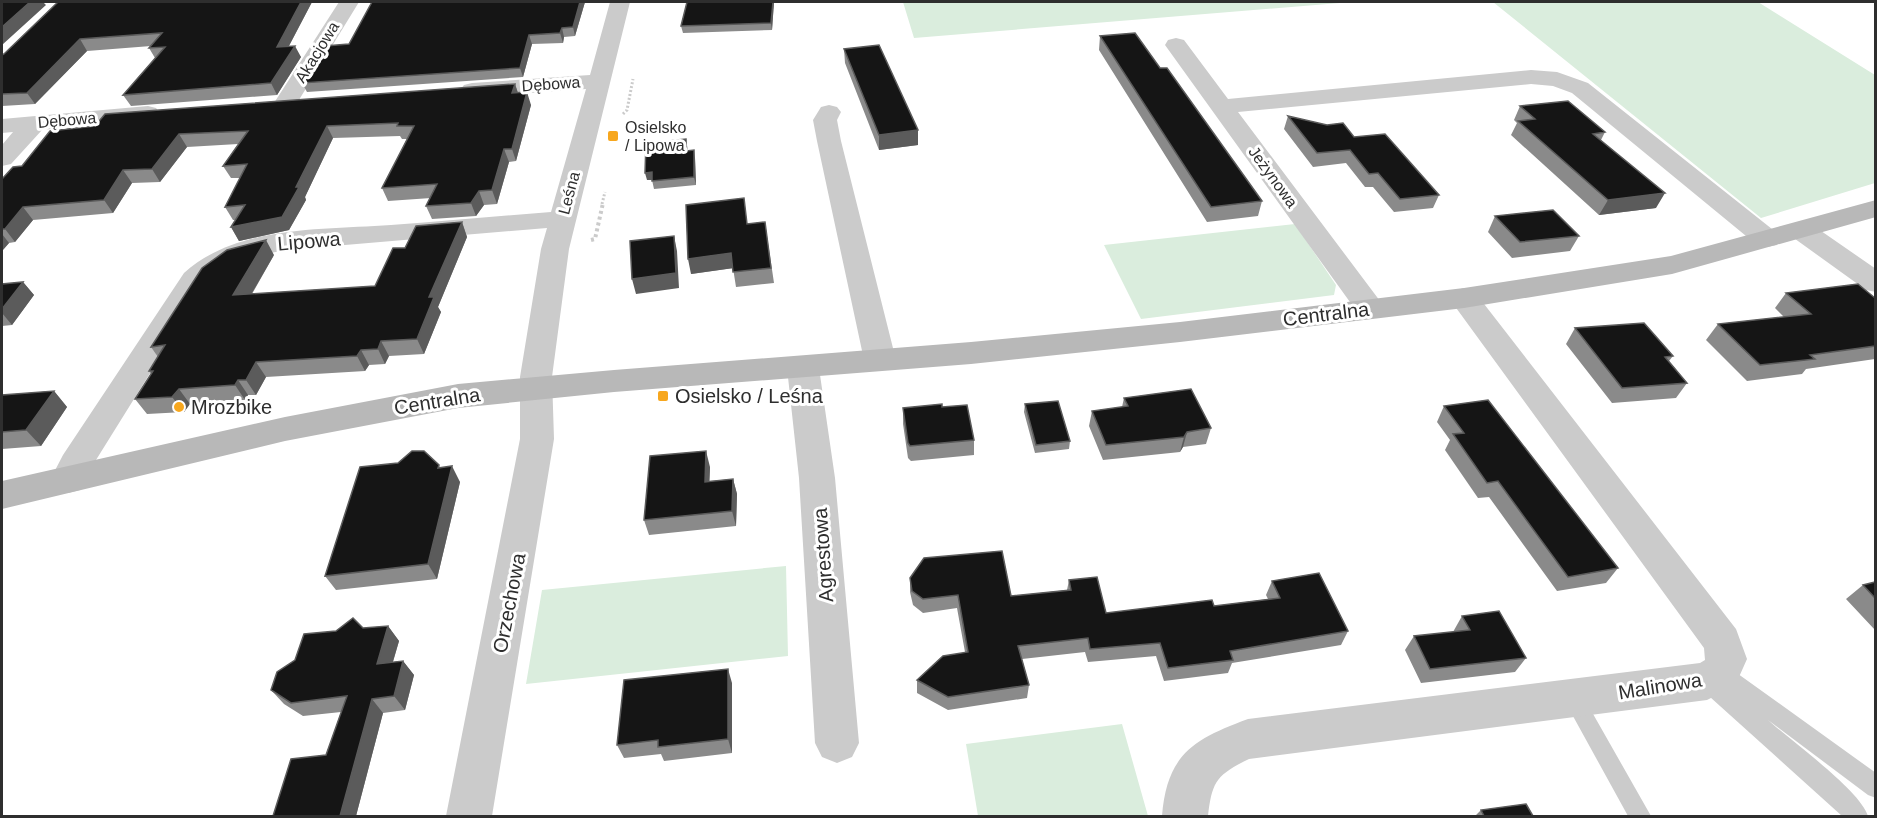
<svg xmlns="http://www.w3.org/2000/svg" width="1877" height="818" viewBox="0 0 1877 818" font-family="Helvetica,sans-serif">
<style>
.green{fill:#daeddd}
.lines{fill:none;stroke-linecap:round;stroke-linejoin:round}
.path-far1{stroke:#cbcbcb;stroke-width:3;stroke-dasharray:2 2;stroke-linecap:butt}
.path{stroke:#cbcbcb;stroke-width:4;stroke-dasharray:3 3;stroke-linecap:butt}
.lane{fill:#cbcbcb;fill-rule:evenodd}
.street{fill:#cbcbcb;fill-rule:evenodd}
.secondary{fill:#b8b8b8;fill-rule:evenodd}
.wall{fill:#8a8a8a}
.shaded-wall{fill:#5b5b5b}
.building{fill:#151515;stroke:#5b5b5b;stroke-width:1.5}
.poi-dot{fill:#f7a71e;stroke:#fff;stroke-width:2}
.labels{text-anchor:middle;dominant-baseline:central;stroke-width:6;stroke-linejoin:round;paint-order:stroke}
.far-street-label{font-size:16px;fill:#2e2e2e;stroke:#fff}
.far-poi-label{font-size:16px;fill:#2e2e2e;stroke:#fff;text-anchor:start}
.street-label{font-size:20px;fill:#2e2e2e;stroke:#fff}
.poi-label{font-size:20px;fill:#2e2e2e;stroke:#fff;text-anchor:start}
</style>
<rect width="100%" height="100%" fill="#fff"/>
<path class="green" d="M 903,2 L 1352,2 L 914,38 Z
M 1493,2 L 1758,2 L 1875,75 L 1875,183 L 1761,218 Z
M 1295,224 L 1336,285 L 1334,295 L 1141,319 L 1104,245 Z
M 786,566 L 788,656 L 526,684 L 542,590 Z
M 1122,724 L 1148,816 L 978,816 L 966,744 Z"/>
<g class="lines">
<path class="path-far1" d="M 623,114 L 627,110 L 633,79
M 602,204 L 605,192"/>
<path class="path" d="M 591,240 L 595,239 L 603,203"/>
<path class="lane" d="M 1720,664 L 1727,666 L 1876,773 L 1876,798 L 1868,795 L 1768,720 C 1791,741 1860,790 1868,816 L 1842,816 L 1700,688 L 1697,681 L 1700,674 L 1710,673 L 1713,666 Z
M 1573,688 L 1580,691 L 1651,816 L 1628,816 L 1563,698 L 1566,691 Z"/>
<path class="street" d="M 339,2 L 359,2 L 294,108 L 286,110 L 278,108 L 274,103 Z
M 610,2 L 630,2 L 569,249 L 552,377 L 554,439 L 492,816 L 446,816 L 520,439 L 520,377 L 541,249 L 547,228 L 286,250 L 255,256 L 235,263 L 205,285 L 91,468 L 80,490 L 68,493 L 56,490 L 50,480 L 63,455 L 184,273 C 237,225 323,230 391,225 C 444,221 498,216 551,212 L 586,89 L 472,97 L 464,95 L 460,90 L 464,85 L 472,83 L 590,75 Z
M 1176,38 L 1184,40 L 1228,99 L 1531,70 L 1557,72 L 1588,83 L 1777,233 L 1781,239 L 1777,245 L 1767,247 L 1757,245 L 1572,93 L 1553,86 L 1531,84 L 1238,112 L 1386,309 L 1382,316 L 1371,319 L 1360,316 L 1165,45 L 1168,40 Z
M 829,105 L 837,107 L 841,112 L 837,120 L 841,141 L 896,360 L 891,368 L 880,371 L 869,368 L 864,360 L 817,141 L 813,120 L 821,107 Z
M 148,106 L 156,108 L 160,113 L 156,118 L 42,130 L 11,164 L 2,166 L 2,145 L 13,132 L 2,133 L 2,119 Z
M 1801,222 L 1811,224 L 1876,269 L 1876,292 L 1866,290 L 1791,236 L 1787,230 L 1791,224 Z
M 1464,288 L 1474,291 L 1736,629 L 1747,659 L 1735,686 L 1707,700 L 1249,759 C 1216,775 1212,782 1208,816 L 1162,816 C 1167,754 1194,739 1248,719 L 1700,663 L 1705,660 L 1704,648 L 1454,305 L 1449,298 L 1454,291 Z
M 803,357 L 814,360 L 819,368 L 835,478 L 859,743 L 852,757 L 837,763 L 822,757 L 815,743 L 799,478 L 787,368 L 792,360 Z"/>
<path class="secondary" d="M 1876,200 L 1876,217 L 1672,274 L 1464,308 L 1180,342 L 971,364 L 614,392 L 458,408 L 285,441 L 2,509 L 2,481 L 285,417 L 458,384 L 614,370 L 971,342 L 1180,322 L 1464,288 L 1671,256 Z"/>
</g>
<path class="wall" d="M 58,2 L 312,2 L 289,46 L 301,57 L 277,95 L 131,106 L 123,95 L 155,58 L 149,48 L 151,46 L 87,51 L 35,104 L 2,106 L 2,55 L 4,54 Z
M 585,2 L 575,36 L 564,37 L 563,43 L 532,44 L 523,77 L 307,92 L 302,83 L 349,44 Z
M 774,2 L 772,30 L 683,33 L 681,26 Z
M 1100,36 L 1160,68 L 1262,201 L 1258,216 L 1207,222 L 1099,50 Z
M 844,49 L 918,130 L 918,145 L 879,150 L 845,63 Z
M 515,84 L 518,93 L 531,105 L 516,161 L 509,162 L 497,204 L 484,205 L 476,216 L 432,219 L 426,206 L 431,198 L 388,201 L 382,188 L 407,139 L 402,139 L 400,136 L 333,138 L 305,197 L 306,200 L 289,230 L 239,241 L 231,227 L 236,220 L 233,220 L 225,207 L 240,178 L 231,178 L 223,166 L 238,144 L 187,147 L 160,182 L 132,183 L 113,213 L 33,220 L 15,242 L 9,243 L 2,251 L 2,179 L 22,166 L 50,131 Z
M 1520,106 L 1605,132 L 1601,140 L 1656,208 L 1599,215 L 1511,135 L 1517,123 L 1514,120 Z
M 1288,116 L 1354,137 L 1439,195 L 1433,208 L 1394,212 L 1373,187 L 1365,187 L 1346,163 L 1313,167 L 1284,129 Z
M 686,139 L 688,151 L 695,158 L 696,185 L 654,189 L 652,180 L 647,180 Z
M 1495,216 L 1579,236 L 1570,251 L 1512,258 L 1488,232 Z
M 462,222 L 467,237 L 438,307 L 441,312 L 424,354 L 389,356 L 385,364 L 369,365 L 365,371 L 266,377 L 256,395 L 248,395 L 245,400 L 190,404 L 184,412 L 147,414 L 135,399 L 151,374 L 149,371 L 158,357 L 151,347 L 274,255 L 252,294 L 375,286 L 405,248 Z
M 765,222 L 774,283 L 736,287 L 733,268 L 691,274 L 747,224 Z
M 23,282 L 34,295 L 12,325 L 2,326 L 2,284 Z
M 1786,293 L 1875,298 L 1875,359 L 1806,369 L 1802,374 L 1747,381 L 1706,340 L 1718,324 L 1784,317 L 1775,308 Z
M 1575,328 L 1673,356 L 1669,361 L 1687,383 L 1676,398 L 1612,403 L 1566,344 Z
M 54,391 L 67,407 L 41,446 L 2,449 L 2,395 Z
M 1124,398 L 1211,428 L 1206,444 L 1183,447 L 1180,452 L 1103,460 L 1089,426 L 1092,411 L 1122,407 Z
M 1025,404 L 1070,441 L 1069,449 L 1035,453 L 1024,412 Z
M 1444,406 L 1618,568 L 1606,583 L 1557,591 L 1489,497 L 1478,498 L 1445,450 L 1450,440 L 1437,422 Z
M 942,407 L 974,440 L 974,455 L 911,461 L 908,458 L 903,424 L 903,408 Z
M 439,465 L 440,468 L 460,482 L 437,579 L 336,590 L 325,576 Z
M 710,467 L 709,481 L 733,479 L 737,494 L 736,526 L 649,535 L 644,520 Z
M 910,578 L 1011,596 L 1067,590 L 1069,580 L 1106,613 L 1214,606 L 1268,599 L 1266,595 L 1272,581 L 1348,631 L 1341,645 L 1232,663 L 1228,673 L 1164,681 L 1156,656 L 1088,662 L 1085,652 L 1022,659 L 1029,685 L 1027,698 L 948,710 L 917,693 L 917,680 L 965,652 L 957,608 L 923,613 L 913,605 L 910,592 Z
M 1875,582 L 1875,630 L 1846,599 L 1863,585 Z
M 1462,616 L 1526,658 L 1515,672 L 1421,683 L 1405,650 L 1414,636 L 1453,632 Z
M 388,626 L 399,641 L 393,662 L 403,661 L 414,675 L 405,710 L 383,713 L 356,816 L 273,816 L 326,755 L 341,712 L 303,716 L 284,704 L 271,690 Z
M 732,683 L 732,753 L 664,761 L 661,754 L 624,758 L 617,745 Z
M 1481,810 L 1533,816 L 1475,816 Z"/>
<path class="shaded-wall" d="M 30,2 L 43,2 L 46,5 L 2,45 L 2,27 Z
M 301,2 L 312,2 L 282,59 L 277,47 Z
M 580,2 L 585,2 L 575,36 L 573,27 Z
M 773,2 L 774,2 L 772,30 L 771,23 Z
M 562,28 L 564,37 L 563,43 L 560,33 Z
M 529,35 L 532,44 L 523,77 L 520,68 Z
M 80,39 L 87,51 L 35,104 L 27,93 Z
M 295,46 L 301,57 L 277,95 L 271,83 Z
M 515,84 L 519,96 L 512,93 Z
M 527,92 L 531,105 L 516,161 L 512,149 Z
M 327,126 L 333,138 L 305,197 L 306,200 L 289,230 L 239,241 L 231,227 L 296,187 Z
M 918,130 L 918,145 L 879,150 L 879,135 Z
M 179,134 L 187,147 L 160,182 L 152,169 Z
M 504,149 L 509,162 L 497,204 L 492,190 Z
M 694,150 L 695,158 L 696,185 L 694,177 Z
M 123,170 L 132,183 L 113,213 L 104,200 Z
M 652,172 L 654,180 L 647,180 L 645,173 Z
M 479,191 L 484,205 L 476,216 L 471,203 Z
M 1665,193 L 1656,208 L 1599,215 L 1608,200 Z
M 23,207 L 33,220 L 15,242 L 5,229 Z
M 462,222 L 467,237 L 438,307 L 441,312 L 424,354 L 417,339 L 429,297 Z
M 2,234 L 9,243 L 2,251 Z
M 674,236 L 677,251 L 679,288 L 636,294 L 632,279 Z
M 266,240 L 274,255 L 242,310 L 233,295 Z
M 731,253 L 734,268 L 691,274 L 688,259 Z
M 23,282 L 34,295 L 12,325 L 2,313 L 2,309 Z
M 381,341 L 389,356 L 385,364 L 378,349 Z
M 361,350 L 369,365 L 365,371 L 357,356 Z
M 256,362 L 266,377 L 256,395 L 246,380 Z
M 238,380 L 248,395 L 245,400 L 235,385 Z
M 179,389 L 190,404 L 184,412 L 172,397 Z
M 54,391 L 67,407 L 41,446 L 26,430 Z
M 1187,432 L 1183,447 L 1180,452 L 1184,437 Z
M 706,451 L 710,467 L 709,497 L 705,482 Z
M 452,466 L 460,482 L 437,579 L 428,564 Z
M 733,479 L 737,494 L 736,526 L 732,511 Z
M 388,626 L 399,641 L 388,678 L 377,664 Z
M 403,661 L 414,675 L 405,710 L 394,696 Z
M 728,669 L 732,683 L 732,753 L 728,739 Z
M 372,699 L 383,713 L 356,816 L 340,816 Z"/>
<path class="building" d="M 2,2 L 30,2 L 2,27 Z
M 58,2 L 301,2 L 277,47 L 295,46 L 271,83 L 123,95 L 165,47 L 149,48 L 162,33 L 80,39 L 27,93 L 2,94 L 2,55 L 4,54 Z
M 372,2 L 580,2 L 573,27 L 562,28 L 560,33 L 529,35 L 520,68 L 302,83 L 325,46 L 349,44 Z
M 687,2 L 773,2 L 771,23 L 681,26 Z
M 1135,33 L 1160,68 L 1167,68 L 1262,201 L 1211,207 L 1100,36 Z
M 879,45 L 918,130 L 879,135 L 844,49 Z
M 515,84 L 512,93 L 527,92 L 512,149 L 504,149 L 492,190 L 479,191 L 471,203 L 426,206 L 437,184 L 382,188 L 414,126 L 397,126 L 398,123 L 327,126 L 296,187 L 299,187 L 282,217 L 231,227 L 245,205 L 225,207 L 247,164 L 223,166 L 248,131 L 179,134 L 152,169 L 123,170 L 104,200 L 23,207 L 5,229 L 2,229 L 2,179 L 13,167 L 22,166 L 50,131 L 95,126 L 105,114 Z
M 1568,101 L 1605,132 L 1593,134 L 1665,193 L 1608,200 L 1518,121 L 1535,119 L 1520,106 Z
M 1288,116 L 1327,125 L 1343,123 L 1354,137 L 1385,134 L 1439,195 L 1400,199 L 1378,173 L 1369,174 L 1350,150 L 1317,153 Z
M 686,139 L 686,151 L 694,150 L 694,177 L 652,181 L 652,172 L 645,173 L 646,143 Z
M 744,198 L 747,224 L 765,222 L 771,268 L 733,272 L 731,253 L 688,259 L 686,205 Z
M 1553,210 L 1579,236 L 1520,242 L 1495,216 Z
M 462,222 L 429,297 L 434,297 L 417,339 L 381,341 L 378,349 L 361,350 L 357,356 L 256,362 L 246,380 L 238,380 L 235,385 L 179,389 L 172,397 L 135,399 L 153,371 L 149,371 L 165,345 L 151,347 L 202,268 L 227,250 L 266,240 L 233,295 L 375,286 L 393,248 L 405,248 L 416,226 Z
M 674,236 L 676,273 L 632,279 L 630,241 Z
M 23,282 L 2,309 L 2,284 Z
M 1858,284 L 1875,298 L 1875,346 L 1810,355 L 1815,359 L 1760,365 L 1718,324 L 1811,314 L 1786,293 Z
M 1644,323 L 1673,356 L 1665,357 L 1687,383 L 1622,388 L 1575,328 Z
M 1191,389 L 1211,428 L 1187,432 L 1184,437 L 1106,445 L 1092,411 L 1128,406 L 1124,398 Z
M 54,391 L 26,430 L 2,432 L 2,395 Z
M 1488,400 L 1618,568 L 1568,577 L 1498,481 L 1487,483 L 1453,434 L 1464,433 L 1444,406 Z
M 1058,401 L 1070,441 L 1036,445 L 1025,404 Z
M 942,404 L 942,407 L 967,405 L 974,440 L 910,446 L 908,443 L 903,408 Z
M 412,451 L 424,451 L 439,465 L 438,468 L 452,466 L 428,564 L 325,576 L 360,467 L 398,463 Z
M 706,451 L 705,482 L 733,479 L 732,511 L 644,520 L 650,456 Z
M 1002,551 L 1011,596 L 1071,590 L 1069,580 L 1097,577 L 1106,613 L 1212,600 L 1214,606 L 1280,598 L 1272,581 L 1319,573 L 1348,631 L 1230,651 L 1233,660 L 1168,668 L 1160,643 L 1090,649 L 1088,638 L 1018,646 L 1029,685 L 948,697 L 917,680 L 943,656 L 968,652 L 958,595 L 923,599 L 912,591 L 910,578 L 924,558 Z
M 1875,582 L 1875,598 L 1863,585 Z
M 1499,611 L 1526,658 L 1430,669 L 1414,636 L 1470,630 L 1462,616 Z
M 353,618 L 363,628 L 388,626 L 377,664 L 403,661 L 394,696 L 372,699 L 340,816 L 273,816 L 291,759 L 326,755 L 347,696 L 291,703 L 271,690 L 277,672 L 295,660 L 304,634 L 336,631 Z
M 728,669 L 728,739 L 658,747 L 658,740 L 617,745 L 624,680 Z
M 1526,804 L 1533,816 L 1484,816 L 1481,810 Z"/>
<g class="poi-dot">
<rect x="607" y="130" width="12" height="12" rx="3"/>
<rect x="657" y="390" width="12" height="12" rx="3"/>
<circle cx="179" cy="407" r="6"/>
</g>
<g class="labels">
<g class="far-street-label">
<text transform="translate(317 52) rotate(-58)">Akacjowa</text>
<text transform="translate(551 84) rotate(-4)">Dębowa</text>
<text transform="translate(67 120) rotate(-5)">Dębowa</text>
<text transform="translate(1273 177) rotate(54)">Jeżynowa</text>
<text transform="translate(569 193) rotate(-75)">Leśna</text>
</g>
<g class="far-poi-label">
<text x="625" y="127">Osielsko<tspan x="625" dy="18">/ Lipowa</tspan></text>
</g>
<g class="street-label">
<text transform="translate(309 241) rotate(-5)">Lipowa</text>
<text transform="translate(1326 314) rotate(-7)">Centralna</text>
<text transform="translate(437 401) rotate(-9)">Centralna</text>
<text transform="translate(823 555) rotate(-94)">Agrestowa</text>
<text transform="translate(509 603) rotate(-79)">Orzechowa</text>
<text transform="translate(1660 686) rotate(-9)">Malinowa</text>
</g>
<g class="poi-label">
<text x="675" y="396">Osielsko / Leśna</text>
<text x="191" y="407">Mrozbike</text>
</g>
</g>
<rect width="1877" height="818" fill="none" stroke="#2e2e2e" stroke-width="6"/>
</svg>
